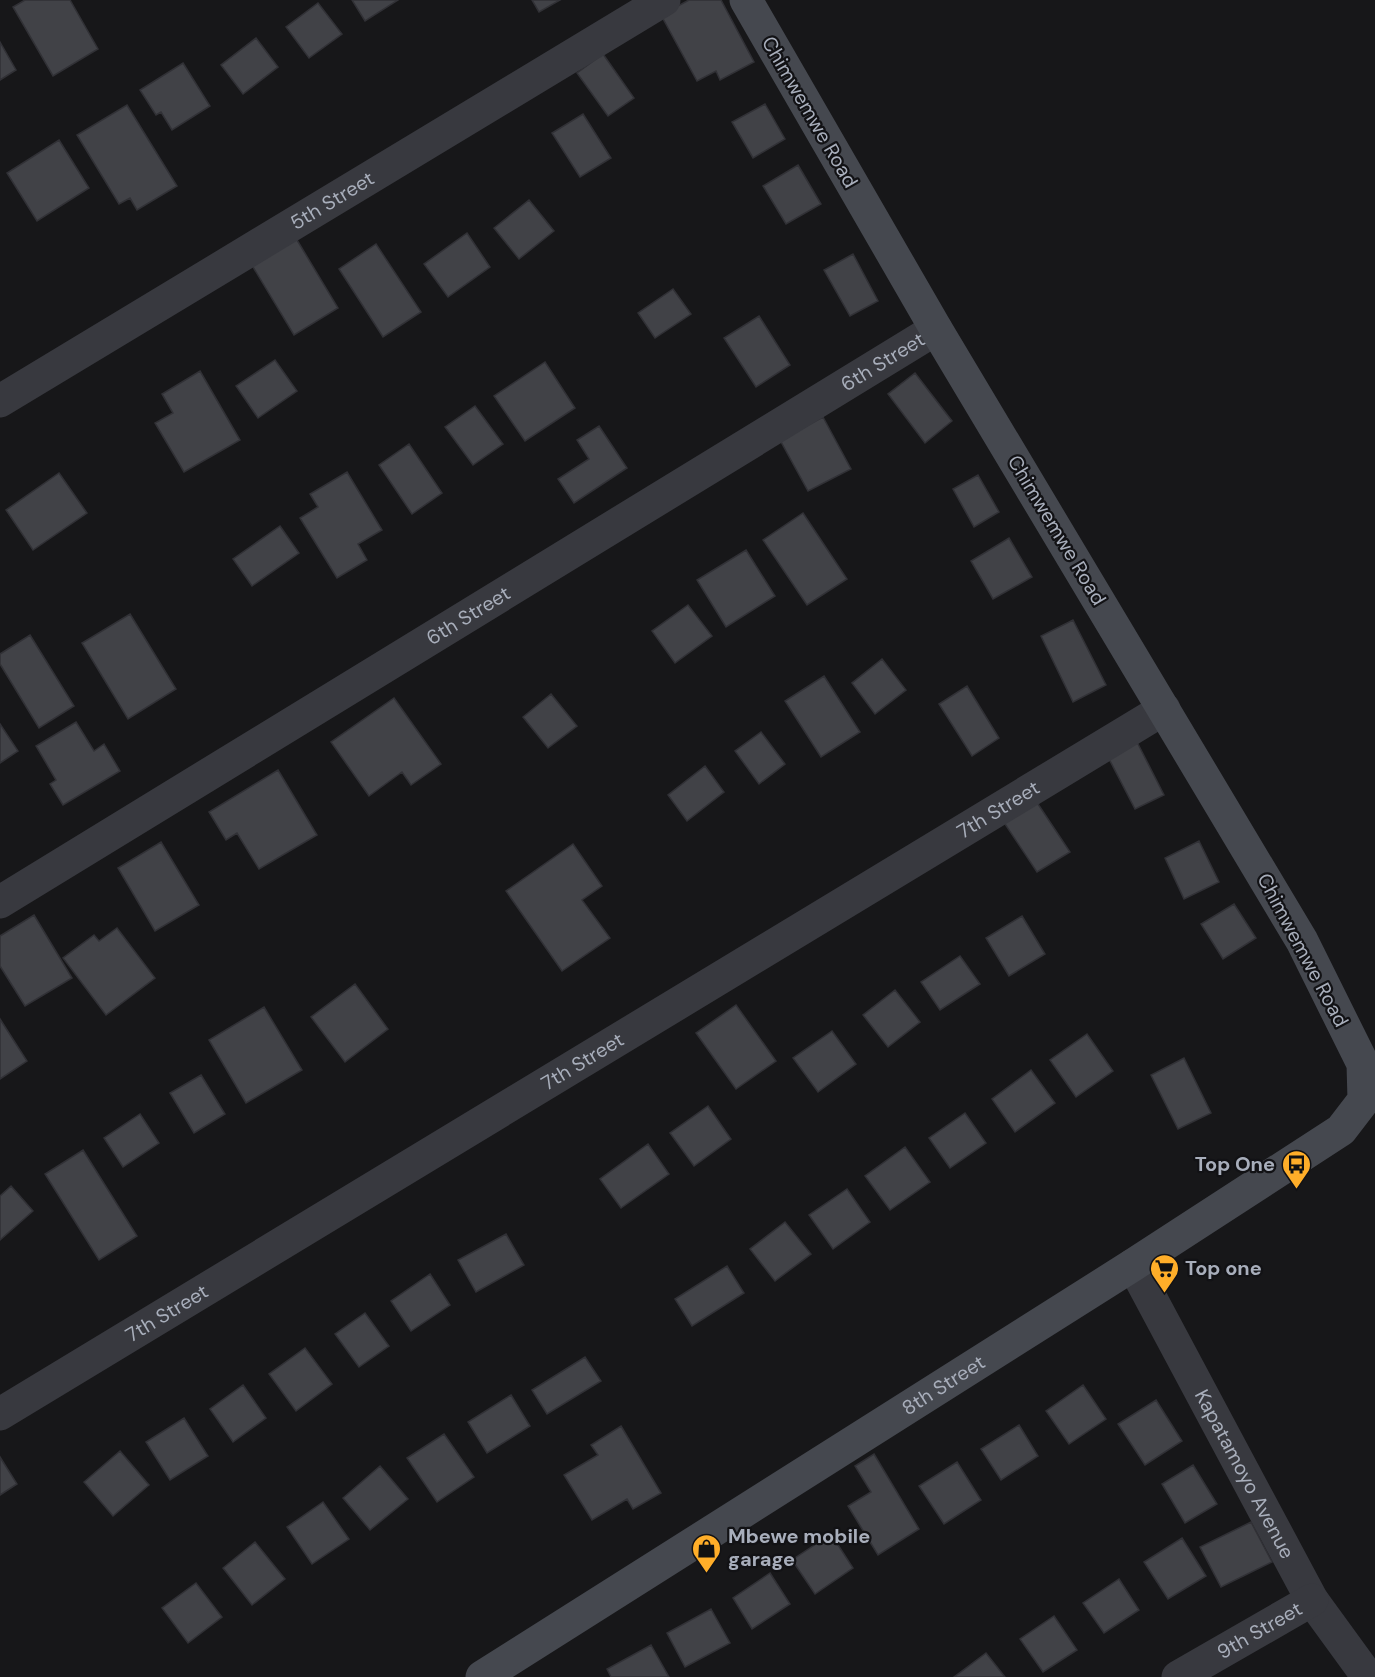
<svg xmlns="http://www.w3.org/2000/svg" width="1375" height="1677" viewBox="0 0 1375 1677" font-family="'DM Sans',sans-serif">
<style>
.building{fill:#414247;stroke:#313136;stroke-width:1.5}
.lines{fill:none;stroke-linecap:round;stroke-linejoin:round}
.street{stroke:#38393f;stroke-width:33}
.secondary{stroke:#45484f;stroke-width:33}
.labels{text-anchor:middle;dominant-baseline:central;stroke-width:4.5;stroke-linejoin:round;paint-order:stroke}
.street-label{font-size:20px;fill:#a8aebb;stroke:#121215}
.poi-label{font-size:20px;font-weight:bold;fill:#a8aebb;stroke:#121215;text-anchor:start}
</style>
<rect width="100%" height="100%" fill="#171719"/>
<path class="building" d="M 25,0 L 70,0 L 98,49 L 53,76 L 13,7 Z
M 352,0 L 398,0 L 365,21 Z
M 532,0 L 560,0 L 539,12 Z
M 689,0 L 721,0 L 754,62 L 720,80 L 716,71 L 697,81 L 661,15 Z
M 318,3 L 342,34 L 309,58 L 286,27 Z
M 256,38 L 278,67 L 243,94 L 221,65 Z
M 0,42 L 16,70 L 0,80 Z
M 603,54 L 634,98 L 608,116 L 577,73 Z
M 183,63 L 210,106 L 172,130 L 161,112 L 156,115 L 140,90 Z
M 765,104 L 785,139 L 753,158 L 732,122 Z
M 127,105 L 177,186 L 137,210 L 130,198 L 119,204 L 77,135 Z
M 583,114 L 611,158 L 580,177 L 552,133 Z
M 59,140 L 89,188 L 37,221 L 7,173 Z
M 798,165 L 821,204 L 786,224 L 763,186 Z
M 529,200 L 554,231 L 519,259 L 494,228 Z
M 467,233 L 490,267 L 448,297 L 424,264 Z
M 294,235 L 338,308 L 294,335 L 250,262 Z
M 376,244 L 421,312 L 383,337 L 339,269 Z
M 853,254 L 878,301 L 850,316 L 824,270 Z
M 673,289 L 691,314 L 655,338 L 638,313 Z
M 759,316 L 790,365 L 756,387 L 724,338 Z
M 275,360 L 297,391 L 258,418 L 236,386 Z
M 545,362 L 575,408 L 525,441 L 494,396 Z
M 200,371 L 240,440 L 184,472 L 155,423 L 173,413 L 162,394 Z
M 915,373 L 952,421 L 925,443 L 888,394 Z
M 475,406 L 503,444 L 473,465 L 445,427 Z
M 823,417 L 851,469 L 808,491 L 780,440 Z
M 599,426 L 627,468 L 574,503 L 558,479 L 589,459 L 577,440 Z
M 409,444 L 442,493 L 412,514 L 379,465 Z
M 347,472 L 382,530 L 358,544 L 367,560 L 337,578 L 300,518 L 318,507 L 310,494 Z
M 59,473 L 87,513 L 33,550 L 6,510 Z
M 978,475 L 999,512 L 974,527 L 953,489 Z
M 803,513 L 847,579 L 807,605 L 763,540 Z
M 280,526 L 299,553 L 252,586 L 233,559 Z
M 1009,538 L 1032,577 L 993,599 L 971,561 Z
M 746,550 L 775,596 L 726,627 L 697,580 Z
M 688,605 L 712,636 L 675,663 L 652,631 Z
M 130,614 L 176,689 L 128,719 L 82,643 Z
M 1073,620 L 1106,685 L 1073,702 L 1041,636 Z
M 30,635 L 74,706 L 39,728 L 0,664 L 0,654 Z
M 882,659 L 906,690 L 875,714 L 852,683 Z
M 824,676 L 860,732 L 821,757 L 785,701 Z
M 967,686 L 999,738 L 972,756 L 939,704 Z
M 551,694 L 577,726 L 548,748 L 523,717 Z
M 394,698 L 441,764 L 411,785 L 402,772 L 369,796 L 331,742 Z
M 76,722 L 94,751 L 104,744 L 120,771 L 63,805 L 50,784 L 56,780 L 36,746 Z
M 0,724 L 18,751 L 0,763 Z
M 761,732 L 785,764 L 759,784 L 735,751 Z
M 1136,740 L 1164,795 L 1135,809 L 1107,755 Z
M 705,766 L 724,792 L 687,821 L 668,795 Z
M 278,770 L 317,835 L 259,869 L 237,833 L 226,840 L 209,812 Z
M 1036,801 L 1070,852 L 1037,872 L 1003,821 Z
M 1199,841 L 1219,882 L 1184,899 L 1165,858 Z
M 161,842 L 199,905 L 155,931 L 118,868 Z
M 573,844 L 602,886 L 582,900 L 610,938 L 562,971 L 506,891 Z
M 1234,904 L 1256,938 L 1223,959 L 1201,924 Z
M 34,915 L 72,978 L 25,1006 L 0,966 L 0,936 Z
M 1022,916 L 1045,954 L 1009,976 L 986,938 Z
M 117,928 L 155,978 L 106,1015 L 63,958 L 94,935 L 99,941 Z
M 960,956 L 980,984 L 940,1010 L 921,982 Z
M 355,984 L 388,1029 L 345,1062 L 311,1017 Z
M 895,990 L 920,1022 L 888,1047 L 863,1015 Z
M 736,1005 L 776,1061 L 736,1089 L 696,1033 Z
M 264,1007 L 302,1070 L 246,1103 L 209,1040 Z
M 0,1019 L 27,1061 L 0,1079 Z
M 832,1031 L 856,1064 L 818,1092 L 793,1058 Z
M 1087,1034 L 1113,1071 L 1076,1097 L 1050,1060 Z
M 1184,1058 L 1211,1113 L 1178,1129 L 1151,1075 Z
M 1031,1070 L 1055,1103 L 1015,1132 L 992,1099 Z
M 201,1075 L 225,1114 L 194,1133 L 170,1093 Z
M 708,1106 L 731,1139 L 694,1166 L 670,1133 Z
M 965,1113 L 986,1143 L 950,1168 L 929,1138 Z
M 140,1114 L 159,1143 L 123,1167 L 104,1138 Z
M 648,1144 L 669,1174 L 621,1208 L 600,1179 Z
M 905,1147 L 930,1182 L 890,1210 L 865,1176 Z
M 83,1150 L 137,1236 L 99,1260 L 45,1174 Z
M 11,1186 L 33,1211 L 0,1240 L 0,1196 Z
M 847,1189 L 870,1222 L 833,1249 L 809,1215 Z
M 785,1222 L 811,1254 L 775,1281 L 750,1249 Z
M 506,1234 L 524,1265 L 476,1292 L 458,1260 Z
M 727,1266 L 744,1293 L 692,1326 L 675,1299 Z
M 430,1274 L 450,1305 L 411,1331 L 391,1301 Z
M 365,1313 L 389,1346 L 359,1367 L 335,1334 Z
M 305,1348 L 332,1384 L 296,1411 L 269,1374 Z
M 585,1357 L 601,1381 L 547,1414 L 532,1390 Z
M 243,1385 L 266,1418 L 233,1442 L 210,1409 Z
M 1083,1385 L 1106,1419 L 1069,1444 L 1046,1411 Z
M 511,1395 L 530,1426 L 487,1453 L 468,1422 Z
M 1156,1400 L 1182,1441 L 1145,1465 L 1118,1424 Z
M 184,1418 L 208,1456 L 170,1480 L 146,1442 Z
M 1019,1425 L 1038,1456 L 1001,1480 L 981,1449 Z
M 621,1426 L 661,1493 L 633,1509 L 627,1499 L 592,1520 L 564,1475 L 598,1455 L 591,1445 Z
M 444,1434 L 474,1477 L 437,1502 L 407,1458 Z
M 120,1451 L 149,1485 L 113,1516 L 84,1482 Z
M 874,1454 L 919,1529 L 878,1555 L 848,1506 L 871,1492 L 855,1466 Z
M 0,1457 L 17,1484 L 0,1495 Z
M 957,1462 L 981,1500 L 944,1524 L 919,1486 Z
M 1193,1465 L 1217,1504 L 1185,1523 L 1162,1484 Z
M 380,1466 L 408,1499 L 370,1530 L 343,1498 Z
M 323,1502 L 349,1539 L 312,1564 L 287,1527 Z
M 1251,1522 L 1272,1562 L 1221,1587 L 1200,1547 Z
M 831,1534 L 853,1568 L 815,1594 L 792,1560 Z
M 1182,1538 L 1206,1576 L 1168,1599 L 1144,1562 Z
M 255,1542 L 285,1579 L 252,1605 L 223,1568 Z
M 770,1573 L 790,1604 L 752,1629 L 733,1598 Z
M 1119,1579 L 1139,1610 L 1104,1633 L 1083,1603 Z
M 196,1583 L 222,1617 L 188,1643 L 162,1608 Z
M 711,1609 L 730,1643 L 685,1667 L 667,1633 Z
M 1054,1616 L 1077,1650 L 1043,1672 L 1020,1639 Z
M 651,1645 L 669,1677 L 611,1677 L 607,1669 Z
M 986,1653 L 1005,1677 L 954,1677 Z"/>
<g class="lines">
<g class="street">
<path id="s1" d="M 0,401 L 664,0"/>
<path id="s2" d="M 0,902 L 936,329"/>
<path id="s3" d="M 1133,1265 L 1312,1600 L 1368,1677"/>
<path id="s4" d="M 0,1414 L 1164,709"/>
<path id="s5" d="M 1178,1677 L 1312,1600"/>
</g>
<path class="secondary" id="s6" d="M 482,1677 L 1133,1265 L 1341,1130 L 1364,1100 L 1363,1064 L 1302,941 L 936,329 L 746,0"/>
</g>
<defs>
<symbol id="bus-pin" viewBox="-11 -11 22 30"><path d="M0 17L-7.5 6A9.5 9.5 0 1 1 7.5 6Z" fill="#ffae29" stroke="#121215"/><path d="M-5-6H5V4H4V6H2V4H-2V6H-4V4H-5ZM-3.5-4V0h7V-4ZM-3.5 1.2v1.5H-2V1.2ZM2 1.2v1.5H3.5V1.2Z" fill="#111"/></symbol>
<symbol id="supermarket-pin" viewBox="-11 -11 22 30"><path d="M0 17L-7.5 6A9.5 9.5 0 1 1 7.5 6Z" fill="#ffae29" stroke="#121215"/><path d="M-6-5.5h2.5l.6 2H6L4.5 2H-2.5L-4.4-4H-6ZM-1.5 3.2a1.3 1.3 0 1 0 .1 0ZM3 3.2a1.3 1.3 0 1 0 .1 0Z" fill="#111"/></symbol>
<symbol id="shop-pin" viewBox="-11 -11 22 30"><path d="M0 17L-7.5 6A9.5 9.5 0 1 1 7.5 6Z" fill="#ffae29" stroke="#121215"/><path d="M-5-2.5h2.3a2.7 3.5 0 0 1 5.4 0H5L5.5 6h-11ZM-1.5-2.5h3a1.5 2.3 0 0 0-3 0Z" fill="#111"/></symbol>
</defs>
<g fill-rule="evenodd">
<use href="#bus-pin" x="1280" y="1148" width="33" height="45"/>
<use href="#supermarket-pin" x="1148" y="1252" width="33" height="45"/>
<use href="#shop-pin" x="690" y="1532" width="33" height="45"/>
</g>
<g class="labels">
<g class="street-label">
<text transform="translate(810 112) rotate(60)">Chimwemwe Road</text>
<text stroke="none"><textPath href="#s1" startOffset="388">5th Street</textPath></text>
<text stroke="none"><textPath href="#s2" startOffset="1035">6th Street</textPath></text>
<text transform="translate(1057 530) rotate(59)">Chimwemwe Road</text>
<text stroke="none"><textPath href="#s2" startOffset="549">6th Street</textPath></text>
<text stroke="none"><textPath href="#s4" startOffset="1167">7th Street</textPath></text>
<text transform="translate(1303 950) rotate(62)">Chimwemwe Road</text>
<text stroke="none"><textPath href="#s4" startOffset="681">7th Street</textPath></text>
<text stroke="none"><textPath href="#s4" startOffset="195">7th Street</textPath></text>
<text stroke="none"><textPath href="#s6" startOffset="546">8th Street</textPath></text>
<text stroke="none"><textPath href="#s3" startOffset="237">Kapatamoyo Avenue</textPath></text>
<text stroke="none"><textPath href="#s5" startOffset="94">9th Street</textPath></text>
</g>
<g class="poi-label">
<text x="1275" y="1164" text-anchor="end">Top One</text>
<text x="1185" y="1268">Top one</text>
<text x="728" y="1536">Mbewe mobile<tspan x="728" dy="23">garage</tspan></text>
</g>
</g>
</svg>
